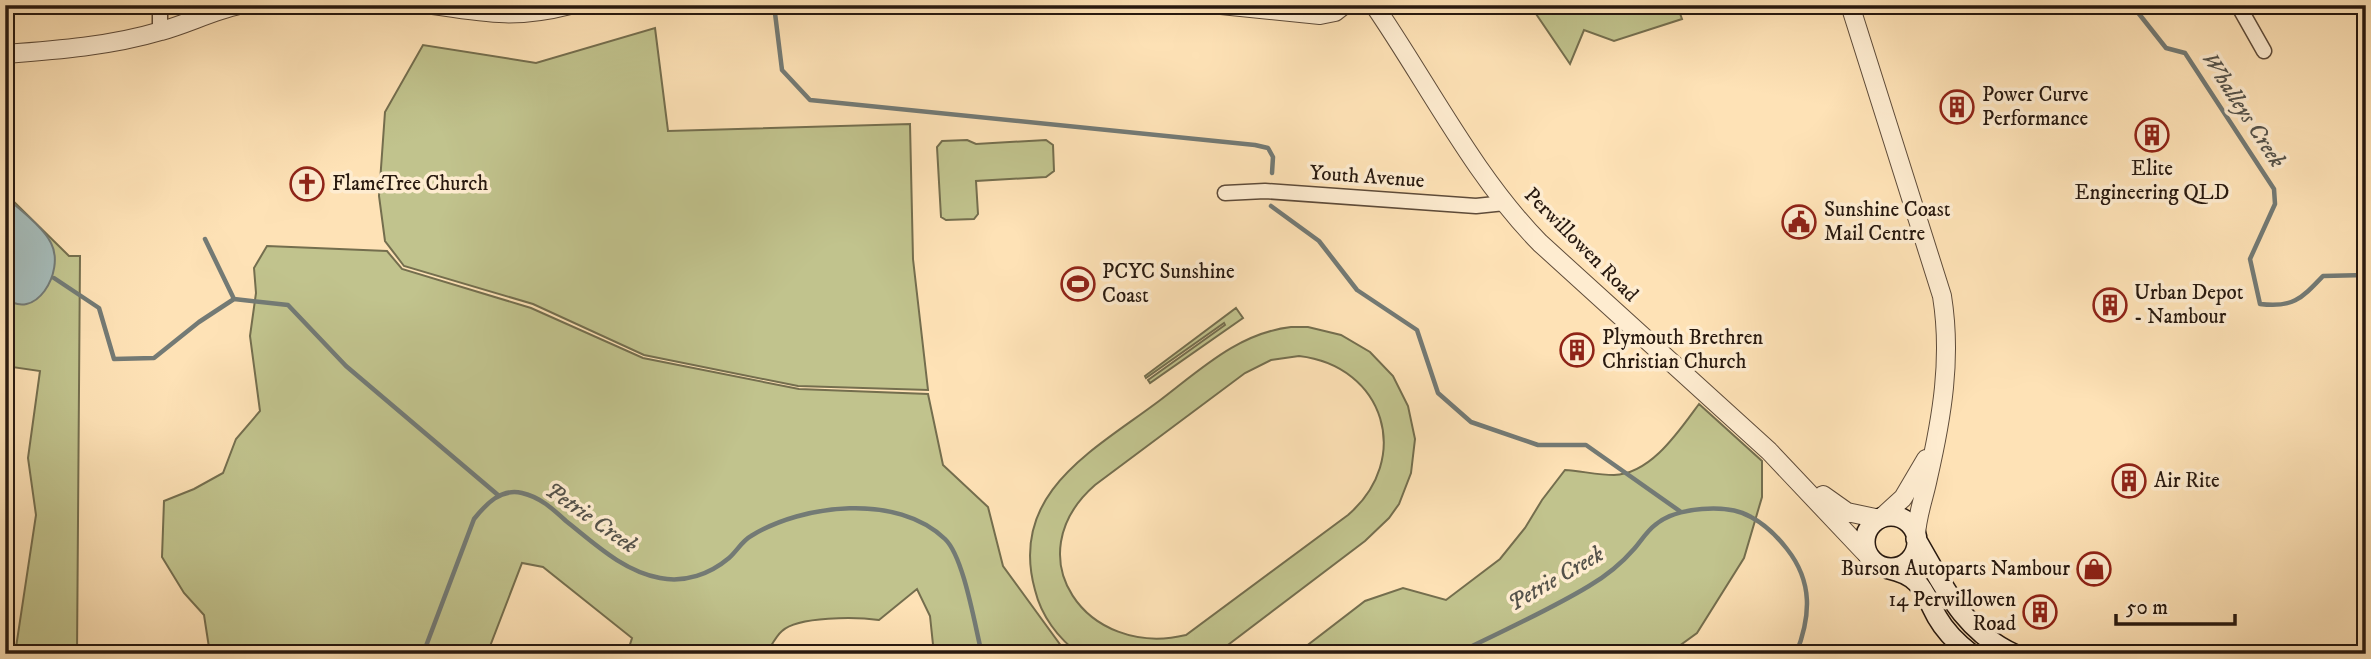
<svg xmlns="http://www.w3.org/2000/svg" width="2371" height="659" viewBox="0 0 2371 659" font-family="'IM FELL DW Pica',serif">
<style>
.green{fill:#c1c38d;stroke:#746e4e;stroke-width:2;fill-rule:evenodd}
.water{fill:#a5bbb9;stroke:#737a75;stroke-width:2}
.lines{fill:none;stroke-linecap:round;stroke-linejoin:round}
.stream{stroke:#737a75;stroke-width:4.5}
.minor-casing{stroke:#5e4b39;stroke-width:17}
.tertiary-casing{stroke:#5e4b39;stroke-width:20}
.secondary-casing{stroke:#28190f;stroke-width:22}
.minor{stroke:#feecd0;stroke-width:14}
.tertiary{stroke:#feecd0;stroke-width:18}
.secondary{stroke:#feecd0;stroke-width:19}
.labels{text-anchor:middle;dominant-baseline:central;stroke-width:7;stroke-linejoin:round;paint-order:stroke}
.poi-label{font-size:21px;fill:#28190f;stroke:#feecd0;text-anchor:start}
.street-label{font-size:21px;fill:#28190f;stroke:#feecd0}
.water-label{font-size:23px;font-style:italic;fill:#54524a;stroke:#feecd0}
</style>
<rect width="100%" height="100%" fill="#fee2b6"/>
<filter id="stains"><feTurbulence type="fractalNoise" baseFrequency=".00286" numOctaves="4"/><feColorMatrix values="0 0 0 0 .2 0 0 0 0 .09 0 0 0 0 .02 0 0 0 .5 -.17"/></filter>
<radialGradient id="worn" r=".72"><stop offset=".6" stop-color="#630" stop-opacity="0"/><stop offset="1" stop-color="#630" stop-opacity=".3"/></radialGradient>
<path class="green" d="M 1530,5 L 1677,5 L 1682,19 L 1614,41 L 1584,30 L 1570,64 Z
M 655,28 L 668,131 L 910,124 L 913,259 L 928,390 L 798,386 L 644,355 L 533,304 L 404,266 L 385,241 L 379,196 L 385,112 L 423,45 L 536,63 Z
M 967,140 L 976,144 L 1046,140 L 1053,145 L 1054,171 L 1046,177 L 976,181 L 978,214 L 974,219 L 946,220 L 941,217 L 937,147 L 942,141 Z
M 5,193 L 69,256 L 80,256 L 77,654 L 15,654 L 36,515 L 28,458 L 40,371 L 5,366 Z
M 267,246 L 387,251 L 402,269 L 531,308 L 643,358 L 799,389 L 928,394 L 943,465 L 988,507 L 1003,566 L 1067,654 L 934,654 L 930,616 L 917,589 L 879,620 C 857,617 798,616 782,631 C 775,637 771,647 766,654 L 627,654 L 632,638 L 543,567 L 522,563 L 487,654 L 210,654 L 204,615 L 184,593 L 162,557 L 164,501 L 194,489 L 223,473 L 236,439 L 260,411 L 250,336 L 256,293 L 254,268 Z
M 1236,308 L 1243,318 L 1150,383 L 1148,380 L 1225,325 L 1224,323 L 1146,378 L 1145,376 Z
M 1291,327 L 1308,327 L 1341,335 L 1370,352 L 1393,376 L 1408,406 L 1415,439 L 1411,473 L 1399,504 L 1389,518 L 1365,541 L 1216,654 L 1080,654 C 1058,639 1041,615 1035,590 C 1008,493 1094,450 1159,401 C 1200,370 1238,333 1291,327 ZM 1299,356 C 1385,366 1413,459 1348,515 L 1186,635 C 1086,659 1014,556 1095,485 L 1245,373 L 1271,360 Z
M 1699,404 L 1762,461 L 1762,497 L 1744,558 L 1697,633 L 1668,654 L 1296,654 L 1365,601 L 1403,588 L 1446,600 L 1500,559 L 1525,528 L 1542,500 L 1565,470 C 1581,471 1598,475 1614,475 C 1651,474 1679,431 1699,404 Z"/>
<path class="water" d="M 5,197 C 19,208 44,228 51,243 C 66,272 34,324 5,297 Z"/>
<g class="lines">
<path class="stream" d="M 774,5 L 782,70 L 810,100 L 1255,145 L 1268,148 L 1273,157 L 1272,173
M 2132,5 L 2166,48 L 2185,53 L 2274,189 L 2275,204 L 2250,259 L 2260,304 C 2293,308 2301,299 2323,276 L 2366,275
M 1271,206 L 1319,241 L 1357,290 L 1417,330 L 1438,393 L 1471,422 L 1538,445 L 1586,445 L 1681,512
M 205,239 L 234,299
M 54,278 L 99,308 L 114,359 L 154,358 L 199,322 L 234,299 L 288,305 L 346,366 L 498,495
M 423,654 L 474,519 C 486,504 501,488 522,493 C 540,497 553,509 566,521 C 595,544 623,571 660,578 C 685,583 710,574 729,558 C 737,551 742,541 751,536 C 803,504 897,493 945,539 C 964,557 975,627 982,654
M 1456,654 C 1500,632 1546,612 1589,586 C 1606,576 1621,564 1634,549 C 1641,541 1647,531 1655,525 C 1676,507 1727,503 1751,517 C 1766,525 1777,536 1787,549 C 1813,582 1811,616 1796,654"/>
<defs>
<path id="minor" d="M 2238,5 L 2264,51
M 160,32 L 160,5
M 1225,193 L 1265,191 L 1476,206 L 1505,203"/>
<path id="tertiary" d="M 433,5 C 486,13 516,19 570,5
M 1221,5 L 1320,15 L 1335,12 L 1344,5
M 1374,5 C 1427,82 1474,176 1540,243 L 1769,451 L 1872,560
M 1850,5 L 1942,296 C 1952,358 1942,417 1928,478 C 1924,498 1917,515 1916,535
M 5,54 C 58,50 111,46 161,31 C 187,24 212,11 239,5
M 1823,495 L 1847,512 L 1880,519
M 1881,518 L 1903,498 L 1926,459"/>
<path id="secondary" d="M1865 542a26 26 0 1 1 52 0a26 26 0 1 1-52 0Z
M 1916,539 C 1943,585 1963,631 2014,654
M 1889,569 C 1921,576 1923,591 1937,617 C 1945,631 1958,644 1971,654"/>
</defs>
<use href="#minor" class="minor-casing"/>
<use href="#tertiary" class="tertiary-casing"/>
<use href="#secondary" class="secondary-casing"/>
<use href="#minor" class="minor"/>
<use href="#tertiary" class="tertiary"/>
<use href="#secondary" class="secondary"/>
</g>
<defs>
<symbol id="building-ring" viewBox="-11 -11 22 22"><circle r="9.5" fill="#feecd0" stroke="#8f2418" stroke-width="1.5"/><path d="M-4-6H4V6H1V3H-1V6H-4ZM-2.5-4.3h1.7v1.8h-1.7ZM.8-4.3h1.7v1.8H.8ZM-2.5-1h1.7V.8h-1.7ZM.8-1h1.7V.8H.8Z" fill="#8f2418"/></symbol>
<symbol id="church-ring" viewBox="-11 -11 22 22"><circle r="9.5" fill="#feecd0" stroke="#8f2418" stroke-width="1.5"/><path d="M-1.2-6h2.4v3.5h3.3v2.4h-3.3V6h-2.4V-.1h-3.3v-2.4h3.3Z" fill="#8f2418"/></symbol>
<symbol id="civic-ring" viewBox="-11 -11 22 22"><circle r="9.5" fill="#feecd0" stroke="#8f2418" stroke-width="1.5"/><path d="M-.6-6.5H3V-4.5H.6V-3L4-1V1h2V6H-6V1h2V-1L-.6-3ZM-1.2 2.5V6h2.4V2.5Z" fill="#8f2418"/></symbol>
<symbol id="stadium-ring" viewBox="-11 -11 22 22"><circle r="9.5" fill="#feecd0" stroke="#8f2418" stroke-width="1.5"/><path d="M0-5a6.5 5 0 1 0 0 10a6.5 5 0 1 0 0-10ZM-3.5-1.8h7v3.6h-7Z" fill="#8f2418"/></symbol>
<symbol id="shop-ring" viewBox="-11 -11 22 22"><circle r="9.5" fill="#feecd0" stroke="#8f2418" stroke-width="1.5"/><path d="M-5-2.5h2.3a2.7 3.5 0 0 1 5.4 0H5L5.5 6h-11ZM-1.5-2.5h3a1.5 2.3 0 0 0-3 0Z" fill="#8f2418"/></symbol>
</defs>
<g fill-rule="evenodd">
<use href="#building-ring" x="1938" y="88" width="38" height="38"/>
<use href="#building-ring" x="2133" y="116" width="38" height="38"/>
<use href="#church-ring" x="288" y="165" width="38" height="38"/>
<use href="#civic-ring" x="1780" y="203" width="38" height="38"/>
<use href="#stadium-ring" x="1059" y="265" width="38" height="38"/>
<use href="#building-ring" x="2091" y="286" width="38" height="38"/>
<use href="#building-ring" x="1558" y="331" width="38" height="38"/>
<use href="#building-ring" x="2110" y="462" width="38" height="38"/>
<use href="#shop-ring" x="2075" y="550" width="38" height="38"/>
<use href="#building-ring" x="2021" y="593" width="38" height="38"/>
</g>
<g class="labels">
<g class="poi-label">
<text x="1982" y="95">Power Curve<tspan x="1982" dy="24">Performance</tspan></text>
<text x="2152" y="169" text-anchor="middle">Elite<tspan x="2152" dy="24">Engineering QLD</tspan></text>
<text x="332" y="184">FlameTree Church</text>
<text x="1824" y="210">Sunshine Coast<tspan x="1824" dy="24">Mail Centre</tspan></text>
<text x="1102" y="272">PCYC Sunshine<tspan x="1102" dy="24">Coast</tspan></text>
<text x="2134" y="293">Urban Depot<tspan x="2134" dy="24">- Nambour</tspan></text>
<text x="1602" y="338">Plymouth Brethren<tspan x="1602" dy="24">Christian Church</tspan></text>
<text x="2154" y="481">Air Rite</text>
<text x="2070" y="569" text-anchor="end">Burson Autoparts Nambour</text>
<text x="2016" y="600" text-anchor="end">14 Perwillowen<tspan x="2016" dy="24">Road</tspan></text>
</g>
<g class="street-label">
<text transform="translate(1367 177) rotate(4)">Youth Avenue</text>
<text transform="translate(1581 245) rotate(45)">Perwillowen Road</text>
</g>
<g class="water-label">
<text transform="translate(2243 110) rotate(57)">Whalleys Creek</text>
<text transform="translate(591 518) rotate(35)">Petrie Creek</text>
<text transform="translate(1556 579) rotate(-30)">Petrie Creek</text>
</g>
</g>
<rect width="2371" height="659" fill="none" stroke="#fee2b6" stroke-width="28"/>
<rect x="7" y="7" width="2357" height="645" fill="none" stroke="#28190f" stroke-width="3.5"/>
<rect x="14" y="14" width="2343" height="631" fill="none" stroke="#28190f" stroke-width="2"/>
<path d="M2116 614v10h119v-10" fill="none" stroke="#28190f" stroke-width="3.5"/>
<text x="2126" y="614" font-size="21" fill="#28190f" stroke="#feecd0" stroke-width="5" paint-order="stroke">50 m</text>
<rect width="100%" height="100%" filter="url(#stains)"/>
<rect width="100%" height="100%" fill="url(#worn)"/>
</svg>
